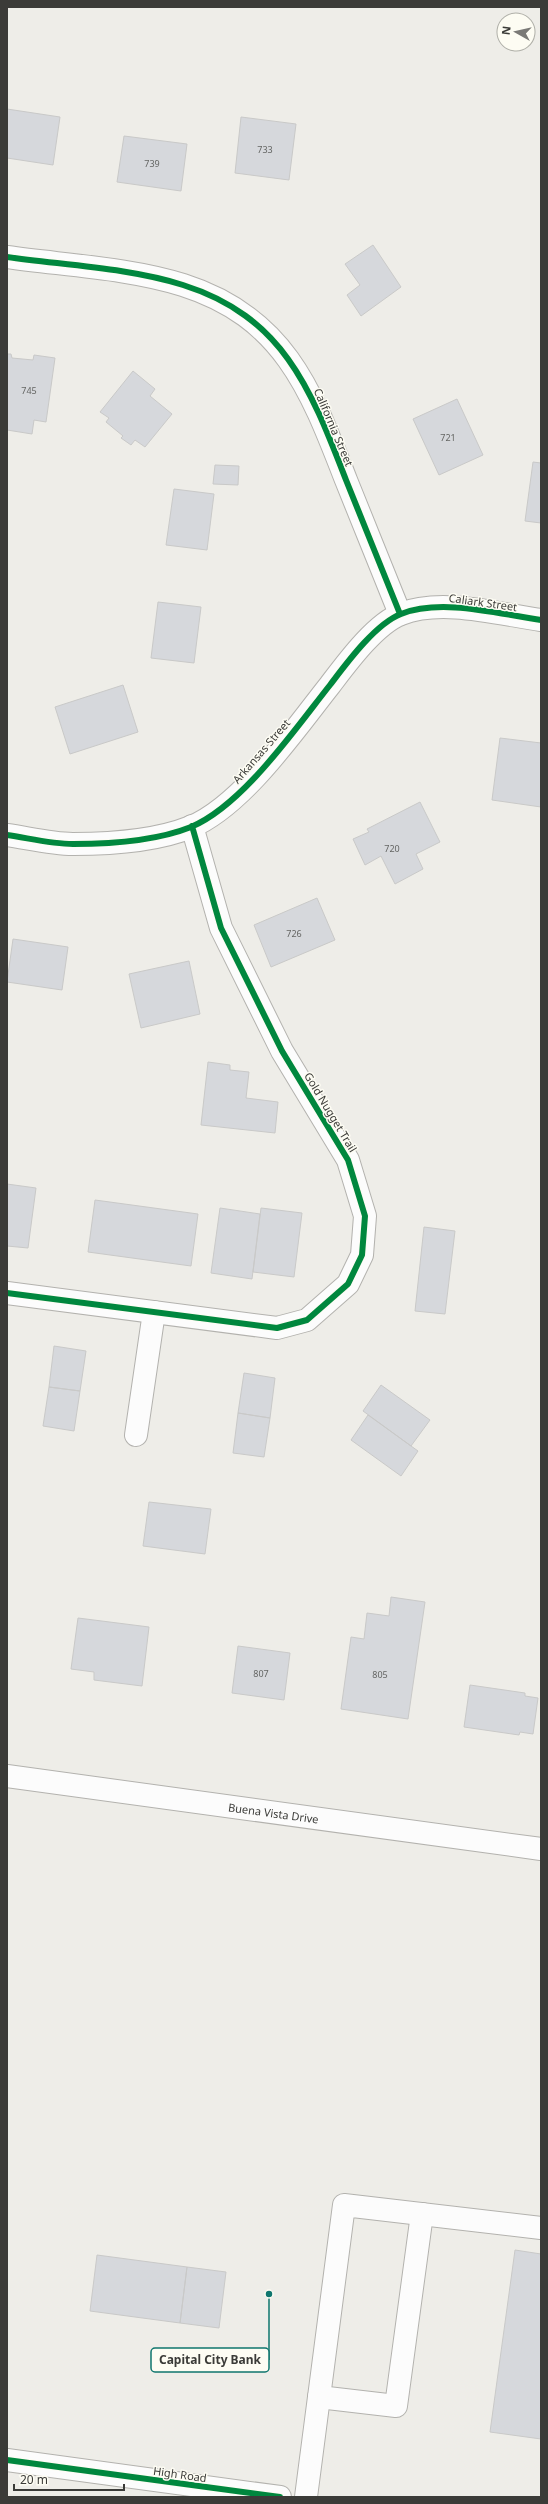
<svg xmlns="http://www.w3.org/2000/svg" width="548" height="2504" viewBox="0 0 548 2504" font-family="'Noto Sans',sans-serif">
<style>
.building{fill:#d6d8dc;stroke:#c9c9c8}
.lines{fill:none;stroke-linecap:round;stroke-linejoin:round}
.minor-casing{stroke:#b3b2ae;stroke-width:24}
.minor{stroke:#fcfcfc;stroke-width:22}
.cycleway-casing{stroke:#fdfcf3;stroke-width:8}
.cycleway{stroke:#00873e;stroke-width:6}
.labels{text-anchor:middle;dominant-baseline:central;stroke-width:3;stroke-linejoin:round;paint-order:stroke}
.number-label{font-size:9px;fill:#656664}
.street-label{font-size:11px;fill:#3b3b38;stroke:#fdfcf3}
.leader{fill:none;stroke:#0f766e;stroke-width:1.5}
.callout-dot{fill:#0f766e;stroke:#fdfcf3;stroke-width:1.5}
.callout{fill:#fdfcf3;stroke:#0f766e;stroke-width:1.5}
.callout-label{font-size:12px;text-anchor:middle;font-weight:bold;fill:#3b3b38}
</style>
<rect width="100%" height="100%" fill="#eeede8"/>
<path class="building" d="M 7,109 L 60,117 L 53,165 L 7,158 Z
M 241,117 L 296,124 L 289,180 L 235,173 Z
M 124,136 L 187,144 L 181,191 L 117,182 Z
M 373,245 L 401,287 L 361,316 L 347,295 L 360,285 L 345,264 Z
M 7,354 L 11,354 L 12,358 L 33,360 L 34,355 L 55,358 L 46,422 L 34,420 L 32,434 L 7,430 Z
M 133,371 L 155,389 L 150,396 L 172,414 L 145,447 L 135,440 L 131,445 L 121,438 L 123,436 L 106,422 L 109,418 L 100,412 Z
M 457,399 L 483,455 L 439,475 L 413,419 Z
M 533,462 L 541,463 L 541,523 L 525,521 Z
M 215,465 L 239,466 L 238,485 L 213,484 Z
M 174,489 L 214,494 L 207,550 L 166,545 Z
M 158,602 L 201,607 L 194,663 L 151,658 Z
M 123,685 L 138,732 L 70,754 L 55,707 Z
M 500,738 L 541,743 L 541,807 L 492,800 Z
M 420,802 L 440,842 L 416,854 L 423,869 L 395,884 L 381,856 L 365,865 L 353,839 L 369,832 L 367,829 Z
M 317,898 L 335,940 L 271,967 L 254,925 Z
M 13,939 L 68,947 L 62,990 L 7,982 Z
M 189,961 L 200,1014 L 141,1028 L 129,974 Z
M 208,1062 L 230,1065 L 230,1070 L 249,1072 L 246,1098 L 278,1102 L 275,1133 L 201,1125 Z
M 7,1184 L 36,1188 L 28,1248 L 7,1246 Z
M 95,1200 L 198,1214 L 191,1266 L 88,1252 Z
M 220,1208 L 260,1214 L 252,1279 L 211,1273 Z
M 261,1208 L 302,1213 L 294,1277 L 253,1272 Z
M 424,1227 L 455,1231 L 445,1314 L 415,1311 Z
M 54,1346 L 86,1351 L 80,1391 L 49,1387 Z
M 244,1373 L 275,1378 L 270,1418 L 238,1413 Z
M 381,1385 L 430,1420 L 411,1446 L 363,1411 Z
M 49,1387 L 80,1391 L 74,1431 L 43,1426 Z
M 238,1413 L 270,1418 L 264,1457 L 233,1453 Z
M 368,1415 L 418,1451 L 401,1476 L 351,1440 Z
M 149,1502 L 211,1509 L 205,1554 L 143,1546 Z
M 391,1597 L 425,1602 L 408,1719 L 341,1709 L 351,1637 L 364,1639 L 367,1613 L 389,1616 Z
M 78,1618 L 149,1627 L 142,1686 L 94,1680 L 94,1672 L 71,1669 Z
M 238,1646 L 290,1653 L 284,1700 L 232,1693 Z
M 470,1685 L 525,1693 L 525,1696 L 538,1698 L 533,1734 L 520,1732 L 519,1735 L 464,1727 Z
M 515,2250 L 541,2254 L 541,2439 L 490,2432 Z
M 97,2255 L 187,2267 L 180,2323 L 90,2311 Z
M 187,2267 L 226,2272 L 219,2328 L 180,2323 Z"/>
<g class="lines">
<defs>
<g id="minor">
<path d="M 7,257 C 63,265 130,268 183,285 C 284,317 311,390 346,480 C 364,525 382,569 400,614"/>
<path d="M 7,835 C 28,838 51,844 73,844 C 111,844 156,841 191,827 C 243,805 295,729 330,685 C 346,664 375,624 401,614 C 441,598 499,614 541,620"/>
<path d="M 7,1293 L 277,1328 L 307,1320 L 348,1284 L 362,1255 L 365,1216 L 348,1160 L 282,1051 L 221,928 L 192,826"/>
<path d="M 136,1435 L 154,1312"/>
<path id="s1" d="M 7,1776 L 541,1849"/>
<path d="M 319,2397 L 396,2406 L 422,2214"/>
<path d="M 7,2460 L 280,2497"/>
<path d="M 306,2497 L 344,2205 L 541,2228"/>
</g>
</defs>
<use href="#minor" class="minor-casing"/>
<use href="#minor" class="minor"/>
<defs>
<path id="cycleway" d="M 7,257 C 63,265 130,268 183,285 C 284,317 311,390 346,480 C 364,525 382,569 400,614
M 7,835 C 28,838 51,844 73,844 C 111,844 156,841 191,827 C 243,805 295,729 330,685 C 346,664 375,624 401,614 C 441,598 499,614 541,620
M 7,1293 L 277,1328 L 307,1320 L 348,1284 L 362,1255 L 365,1216 L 348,1160 L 282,1051 L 221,928 L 192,826
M 7,2460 L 280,2497"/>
</defs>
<use href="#cycleway" class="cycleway-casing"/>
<use href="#cycleway" class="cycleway"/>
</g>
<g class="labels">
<g class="number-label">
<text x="265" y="149">733</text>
<text x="152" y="163">739</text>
<text x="29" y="390">745</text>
<text x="448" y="437">721</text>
<text x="392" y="848">720</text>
<text x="294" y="933">726</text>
<text x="261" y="1673">807</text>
<text x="380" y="1674">805</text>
</g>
<g class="street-label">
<text transform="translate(334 427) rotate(67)">California Street</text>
<text transform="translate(483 602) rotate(8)">Caliark Street</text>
<text transform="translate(261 751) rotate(-49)">Arkansas Street</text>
<text transform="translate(331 1112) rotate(59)">Gold Nugget Trail</text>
<text stroke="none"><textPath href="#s1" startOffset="269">Buena Vista Drive</textPath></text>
<text transform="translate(180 2474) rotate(8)">High Road</text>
</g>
</g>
<path class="leader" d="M269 2294L269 2360"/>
<circle class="callout-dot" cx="269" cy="2294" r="4"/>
<rect class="callout" x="151" y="2348" width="118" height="24" rx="4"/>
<g class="callout-label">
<text x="210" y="2364">Capital City Bank</text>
</g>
<rect width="548" height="2504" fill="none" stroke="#3b3b38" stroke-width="16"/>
<g transform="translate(516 32) rotate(278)"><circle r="19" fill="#fdfcf3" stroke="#afafa8"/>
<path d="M0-3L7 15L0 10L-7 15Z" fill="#7a7976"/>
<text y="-6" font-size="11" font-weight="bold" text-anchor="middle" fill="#3b3b38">N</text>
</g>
<path d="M14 2484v6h110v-6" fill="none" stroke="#3b3b38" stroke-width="2"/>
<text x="20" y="2484" font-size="12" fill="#3b3b38" stroke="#fdfcf3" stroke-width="3" paint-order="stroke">20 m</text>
</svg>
